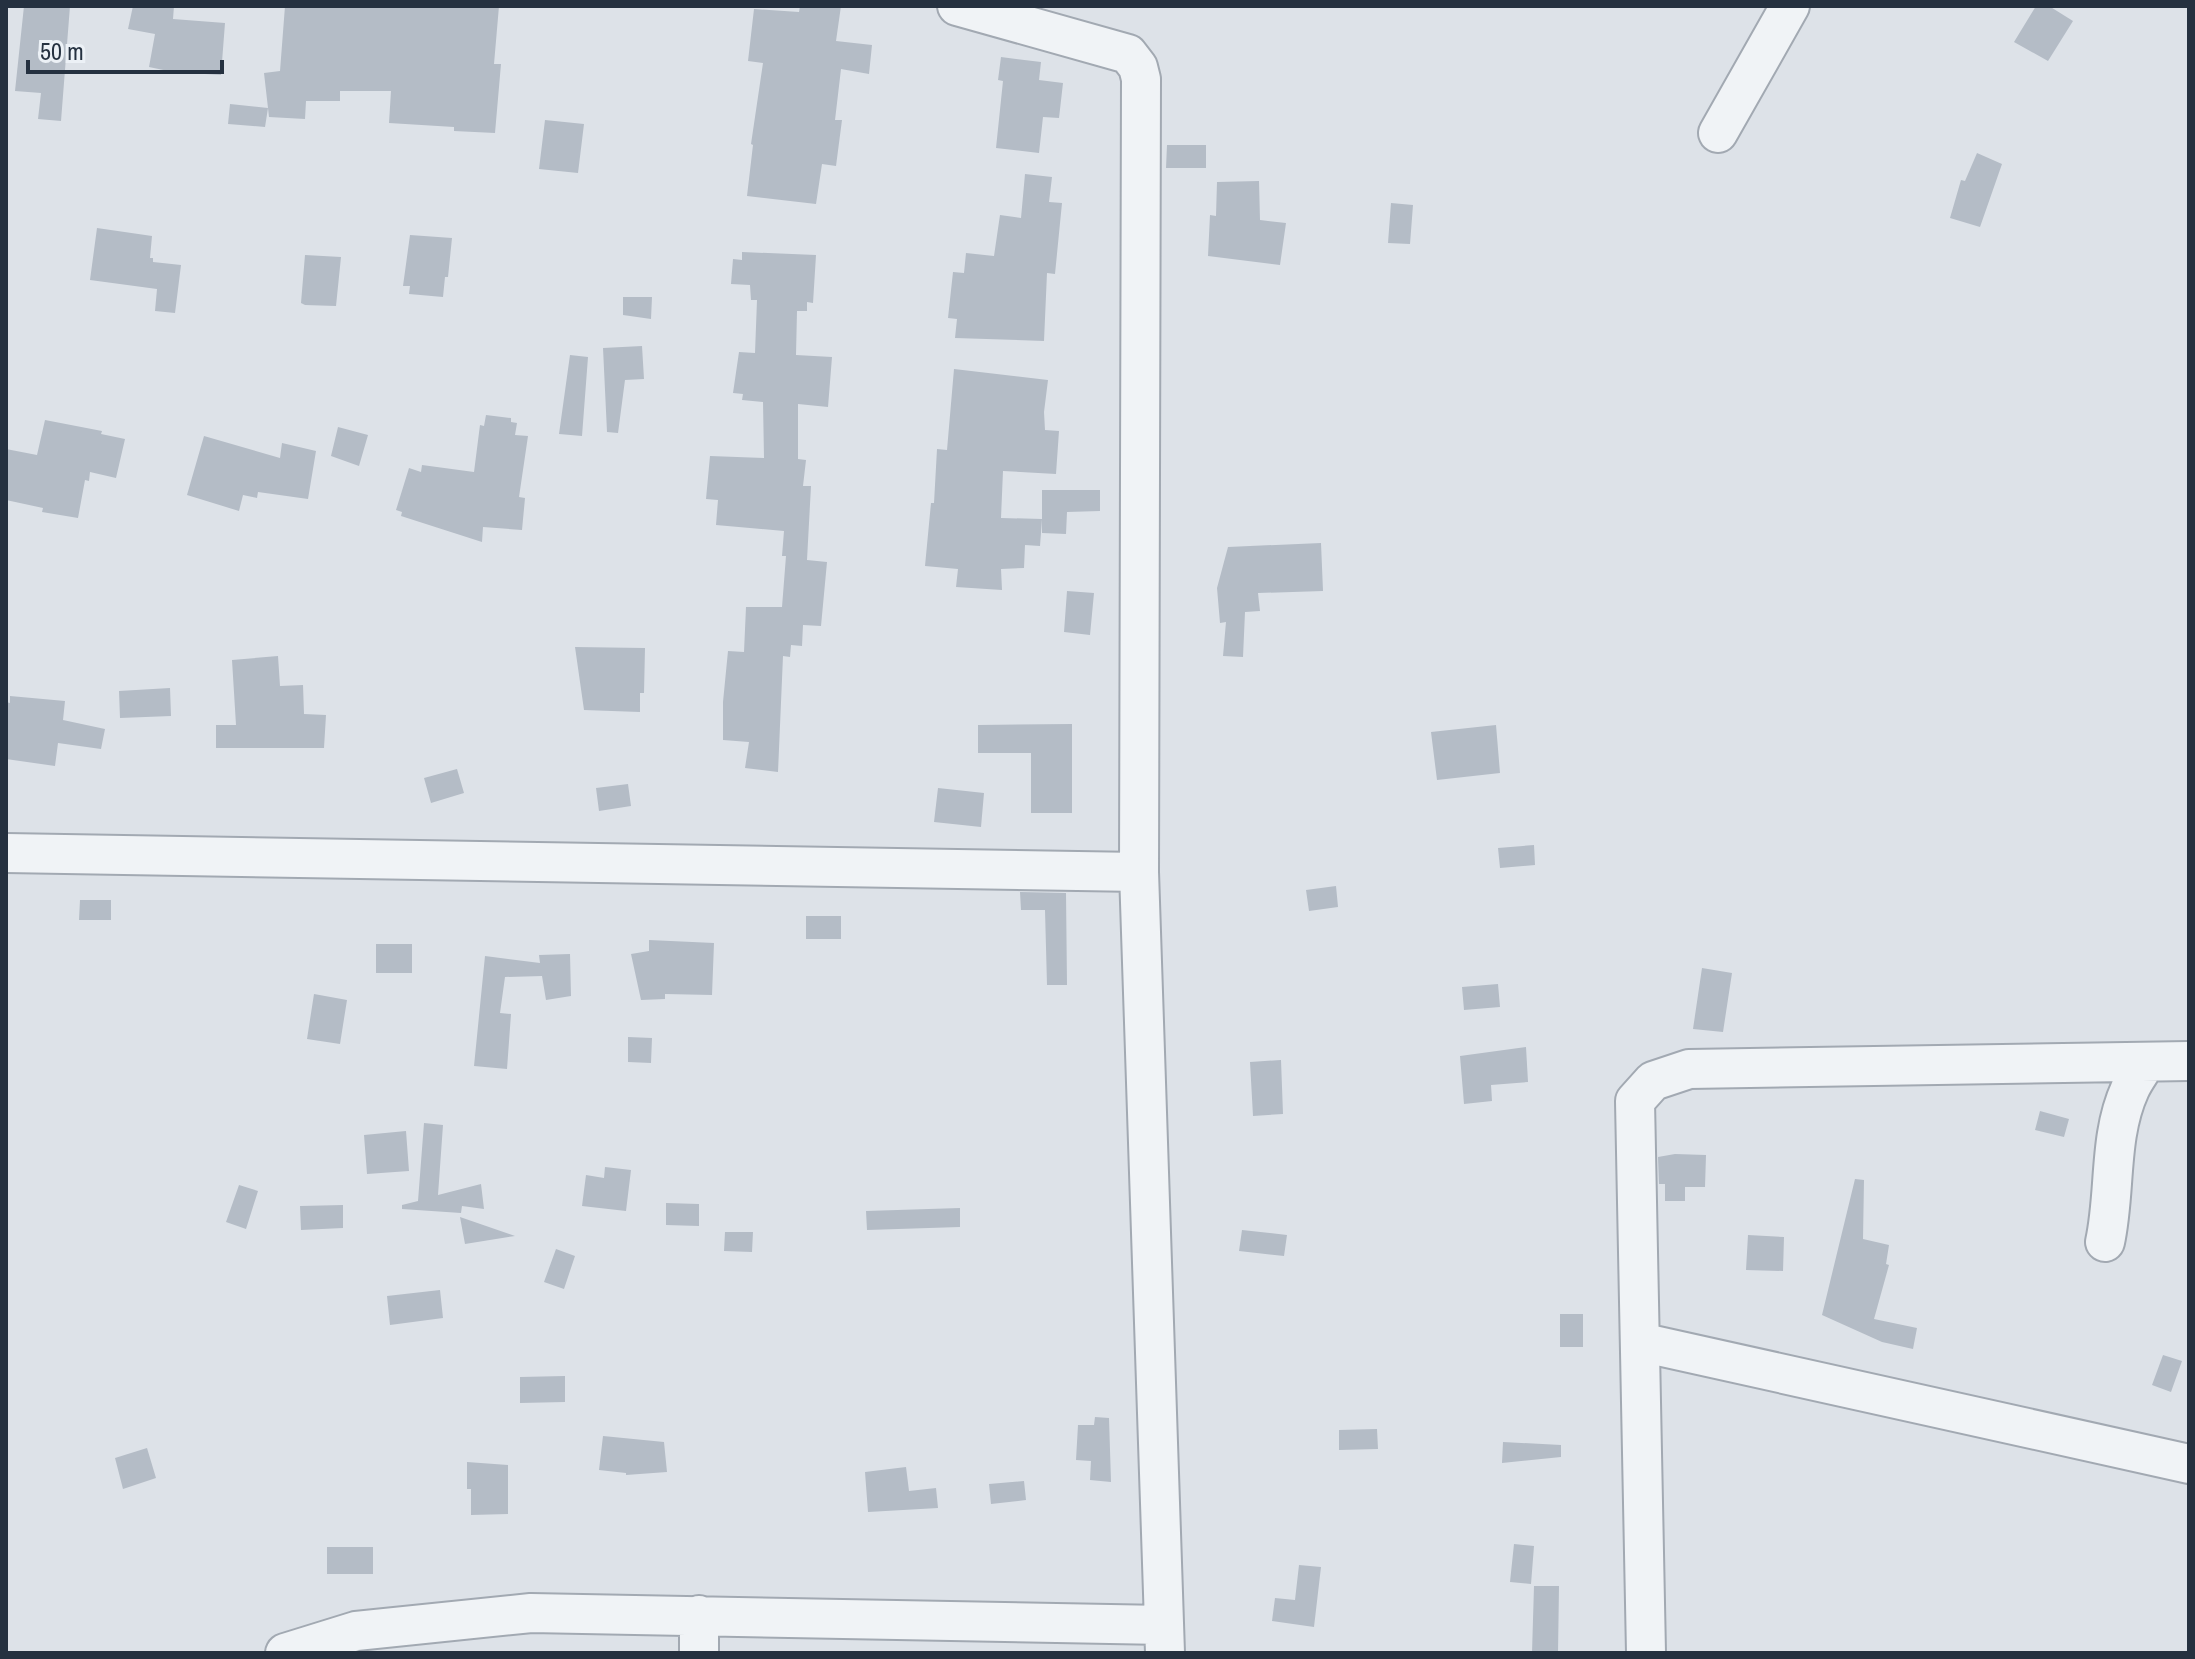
<svg xmlns="http://www.w3.org/2000/svg" width="2195" height="1659" viewBox="0 0 2195 1659" font-family="'Archivo Narrow',sans-serif">
<style>
.building{fill:#b4bcc6}
.lines{fill:none;stroke-linecap:round;stroke-linejoin:round}
.minor-casing{stroke:#a2a9b2;stroke-width:42}
.minor{stroke:#f0f3f6;stroke-width:38}
</style>
<rect width="100%" height="100%" fill="#dde2e8"/>
<path class="building" d="M 24,6 L 70,6 L 61,121 L 38,119 L 41,93 L 15,91 Z
M 133,6 L 174,6 L 173,19 L 225,23 L 221,75 L 173,72 L 149,67 L 155,34 L 128,29 Z
M 285,6 L 499,6 L 494,64 L 501,64 L 495,133 L 454,131 L 454,127 L 389,123 L 391,91 L 340,91 L 340,101 L 306,101 L 305,119 L 269,117 L 268,108 L 265,127 L 228,124 L 230,104 L 268,108 L 264,73 L 280,71 Z
M 800,6 L 841,6 L 836,41 L 872,45 L 869,74 L 841,69 L 835,120 L 842,120 L 836,166 L 822,164 L 816,204 L 747,196 L 753,145 L 751,144 L 763,63 L 748,61 L 754,9 L 799,12 Z
M 2036,6 L 2049,6 L 2073,21 L 2048,61 L 2014,42 Z
M 1001,57 L 1041,62 L 1039,80 L 1063,83 L 1059,118 L 1043,117 L 1039,153 L 996,148 L 1003,81 L 998,80 Z
M 545,120 L 584,124 L 578,173 L 539,169 Z
M 1167,145 L 1206,145 L 1206,168 L 1166,168 Z
M 1977,153 L 2002,164 L 1980,227 L 1950,218 L 1961,180 L 1965,181 Z
M 1025,174 L 1052,177 L 1049,202 L 1062,203 L 1055,274 L 1047,273 L 1044,341 L 955,338 L 957,319 L 948,318 L 953,272 L 964,273 L 966,253 L 994,256 L 1000,215 L 1021,218 Z
M 1259,181 L 1260,220 L 1286,223 L 1280,265 L 1208,256 L 1210,215 L 1216,216 L 1217,182 Z
M 1391,203 L 1413,205 L 1410,244 L 1388,243 Z
M 97,228 L 152,236 L 150,258 L 153,258 L 153,262 L 181,265 L 175,313 L 155,311 L 157,289 L 90,280 Z
M 410,235 L 452,238 L 448,277 L 445,277 L 443,297 L 409,294 L 410,286 L 403,286 Z
M 742,252 L 816,255 L 813,303 L 807,302 L 807,311 L 797,311 L 796,355 L 832,357 L 828,407 L 798,404 L 798,459 L 806,460 L 803,486 L 811,486 L 807,560 L 827,562 L 821,626 L 803,625 L 802,646 L 791,645 L 790,657 L 783,656 L 778,772 L 745,768 L 749,742 L 723,740 L 723,702 L 728,651 L 744,652 L 746,607 L 782,607 L 786,556 L 782,556 L 784,531 L 716,525 L 718,500 L 706,499 L 710,456 L 764,458 L 763,402 L 742,400 L 743,394 L 733,393 L 739,352 L 755,353 L 757,300 L 751,300 L 750,285 L 731,284 L 733,259 L 742,260 Z
M 305,255 L 341,257 L 336,306 L 305,305 L 301,303 Z
M 623,297 L 652,297 L 651,319 L 623,315 Z
M 642,346 L 644,379 L 625,380 L 618,433 L 607,432 L 603,348 Z
M 570,355 L 588,357 L 582,436 L 559,434 Z
M 954,369 L 1048,380 L 1044,412 L 1045,430 L 1059,431 L 1056,474 L 1003,471 L 1001,518 L 1042,519 L 1040,546 L 1025,545 L 1024,568 L 1001,569 L 1002,590 L 956,587 L 958,569 L 925,566 L 931,503 L 934,503 L 937,449 L 947,450 Z
M 486,415 L 511,418 L 511,422 L 517,423 L 515,435 L 528,436 L 519,497 L 525,498 L 522,530 L 483,527 L 482,542 L 401,516 L 402,512 L 396,510 L 409,468 L 421,472 L 422,465 L 474,472 L 480,425 L 484,426 Z
M 45,420 L 102,431 L 101,434 L 125,439 L 116,478 L 90,472 L 89,481 L 85,480 L 78,518 L 42,512 L 43,508 L 6,500 L 6,449 L 37,455 Z
M 338,427 L 368,435 L 359,466 L 331,456 Z
M 204,436 L 280,458 L 282,443 L 316,451 L 308,499 L 258,492 L 257,498 L 243,495 L 239,511 L 187,495 Z
M 1042,490 L 1100,490 L 1100,511 L 1067,512 L 1066,534 L 1042,533 Z
M 1321,543 L 1323,591 L 1258,593 L 1260,611 L 1245,612 L 1243,657 L 1223,656 L 1226,622 L 1220,623 L 1217,588 L 1228,547 Z
M 1067,591 L 1094,593 L 1090,635 L 1064,632 Z
M 575,647 L 645,648 L 644,693 L 640,693 L 640,712 L 584,710 Z
M 278,656 L 280,686 L 303,685 L 304,714 L 326,715 L 324,748 L 216,748 L 216,725 L 236,725 L 232,660 Z
M 170,688 L 171,716 L 120,718 L 119,691 Z
M 10,696 L 65,701 L 63,720 L 105,729 L 101,749 L 58,743 L 55,766 L 6,759 L 6,702 L 10,703 Z
M 1072,724 L 1072,813 L 1031,813 L 1031,753 L 978,753 L 978,725 Z
M 1496,725 L 1500,773 L 1437,780 L 1431,732 Z
M 457,769 L 464,793 L 431,803 L 424,778 Z
M 628,784 L 631,806 L 599,811 L 596,788 Z
M 938,788 L 984,793 L 981,827 L 934,822 Z
M 1534,845 L 1535,865 L 1500,868 L 1498,848 Z
M 1336,886 L 1338,907 L 1309,911 L 1306,890 Z
M 1020,892 L 1066,893 L 1067,985 L 1047,985 L 1045,910 L 1021,910 Z
M 80,900 L 111,900 L 111,920 L 79,920 Z
M 806,916 L 841,916 L 841,939 L 806,939 Z
M 649,940 L 714,943 L 712,995 L 665,994 L 665,999 L 641,1000 L 631,954 L 649,951 Z
M 376,944 L 412,944 L 412,973 L 376,973 Z
M 570,954 L 571,996 L 546,1000 L 542,976 L 505,977 L 500,1013 L 511,1014 L 507,1069 L 474,1066 L 485,956 L 540,963 L 539,955 Z
M 1702,968 L 1732,973 L 1723,1032 L 1693,1029 Z
M 1498,984 L 1500,1007 L 1464,1010 L 1462,987 Z
M 314,994 L 347,1000 L 340,1044 L 307,1039 Z
M 628,1037 L 652,1038 L 651,1063 L 628,1062 Z
M 1526,1047 L 1528,1082 L 1491,1085 L 1492,1101 L 1464,1104 L 1460,1056 Z
M 1281,1060 L 1283,1114 L 1253,1116 L 1250,1062 Z
M 2040,1111 L 2069,1119 L 2064,1137 L 2035,1130 Z
M 424,1123 L 443,1125 L 438,1195 L 481,1184 L 484,1209 L 462,1206 L 461,1213 L 402,1209 L 402,1205 L 418,1201 Z
M 406,1131 L 409,1171 L 367,1174 L 364,1135 Z
M 1675,1154 L 1706,1155 L 1705,1187 L 1685,1187 L 1685,1201 L 1665,1201 L 1665,1184 L 1659,1184 L 1658,1157 Z
M 605,1167 L 631,1170 L 626,1211 L 582,1206 L 586,1175 L 604,1178 Z
M 1855,1179 L 1864,1180 L 1863,1239 L 1889,1245 L 1886,1264 L 1889,1265 L 1874,1319 L 1917,1328 L 1913,1349 L 1882,1342 L 1822,1315 Z
M 239,1185 L 258,1191 L 246,1229 L 226,1222 Z
M 666,1203 L 699,1204 L 699,1226 L 666,1225 Z
M 343,1205 L 343,1228 L 301,1230 L 300,1206 Z
M 960,1208 L 960,1227 L 867,1230 L 866,1211 Z
M 460,1217 L 515,1236 L 465,1244 Z
M 1242,1230 L 1287,1235 L 1284,1256 L 1239,1251 Z
M 725,1232 L 753,1232 L 752,1252 L 724,1251 Z
M 1748,1235 L 1784,1237 L 1783,1271 L 1746,1270 Z
M 556,1249 L 575,1256 L 564,1289 L 544,1282 Z
M 440,1290 L 443,1318 L 390,1325 L 387,1296 Z
M 1560,1314 L 1583,1314 L 1583,1347 L 1560,1347 Z
M 2163,1355 L 2182,1361 L 2171,1392 L 2152,1385 Z
M 565,1376 L 565,1402 L 520,1403 L 520,1377 Z
M 1095,1417 L 1109,1418 L 1111,1482 L 1090,1480 L 1091,1461 L 1076,1460 L 1078,1425 L 1094,1425 Z
M 1377,1429 L 1378,1449 L 1339,1450 L 1339,1430 Z
M 603,1436 L 664,1442 L 667,1472 L 626,1475 L 626,1473 L 599,1470 Z
M 1503,1442 L 1561,1445 L 1561,1457 L 1502,1463 Z
M 147,1448 L 156,1478 L 123,1489 L 115,1458 Z
M 467,1462 L 508,1465 L 508,1514 L 471,1515 L 471,1489 L 467,1489 Z
M 906,1467 L 909,1491 L 936,1488 L 938,1508 L 868,1512 L 865,1472 Z
M 1024,1481 L 1026,1500 L 991,1504 L 989,1484 Z
M 1514,1544 L 1534,1546 L 1531,1584 L 1510,1582 Z
M 327,1547 L 373,1547 L 373,1574 L 327,1574 Z
M 1299,1565 L 1321,1567 L 1314,1627 L 1272,1621 L 1275,1598 L 1295,1600 Z
M 1534,1586 L 1559,1586 L 1558,1653 L 1532,1653 Z"/>
<g class="lines">
<defs>
<path id="minor" d="M 957,6 L 1128,54 L 1138,67 L 1141,79 L 1139,872 L 1165,1653
M 1718,133 L 1790,6
M 6,853 L 1139,872
M 2105,1242 C 2116,1192 2108,1137 2130,1089 C 2134,1080 2141,1071 2146,1062
M 1640,1342 L 2189,1464
M 285,1653 L 356,1631 L 531,1613 L 1164,1625
M 699,1653 L 699,1615
M 1646,1653 L 1635,1101 L 1653,1081 L 1689,1069 L 2189,1061"/>
</defs>
<use href="#minor" class="minor-casing"/>
<use href="#minor" class="minor"/>
</g>
<rect width="2195" height="1659" fill="none" stroke="#253140" stroke-width="16"/>
<path d="M28 60v12h194v-12" fill="none" stroke="#253140" stroke-width="4"/>
<text x="40" y="60" font-size="24" fill="#253140" stroke="#ecf1f6" stroke-width="6" paint-order="stroke">50 m</text>
</svg>
